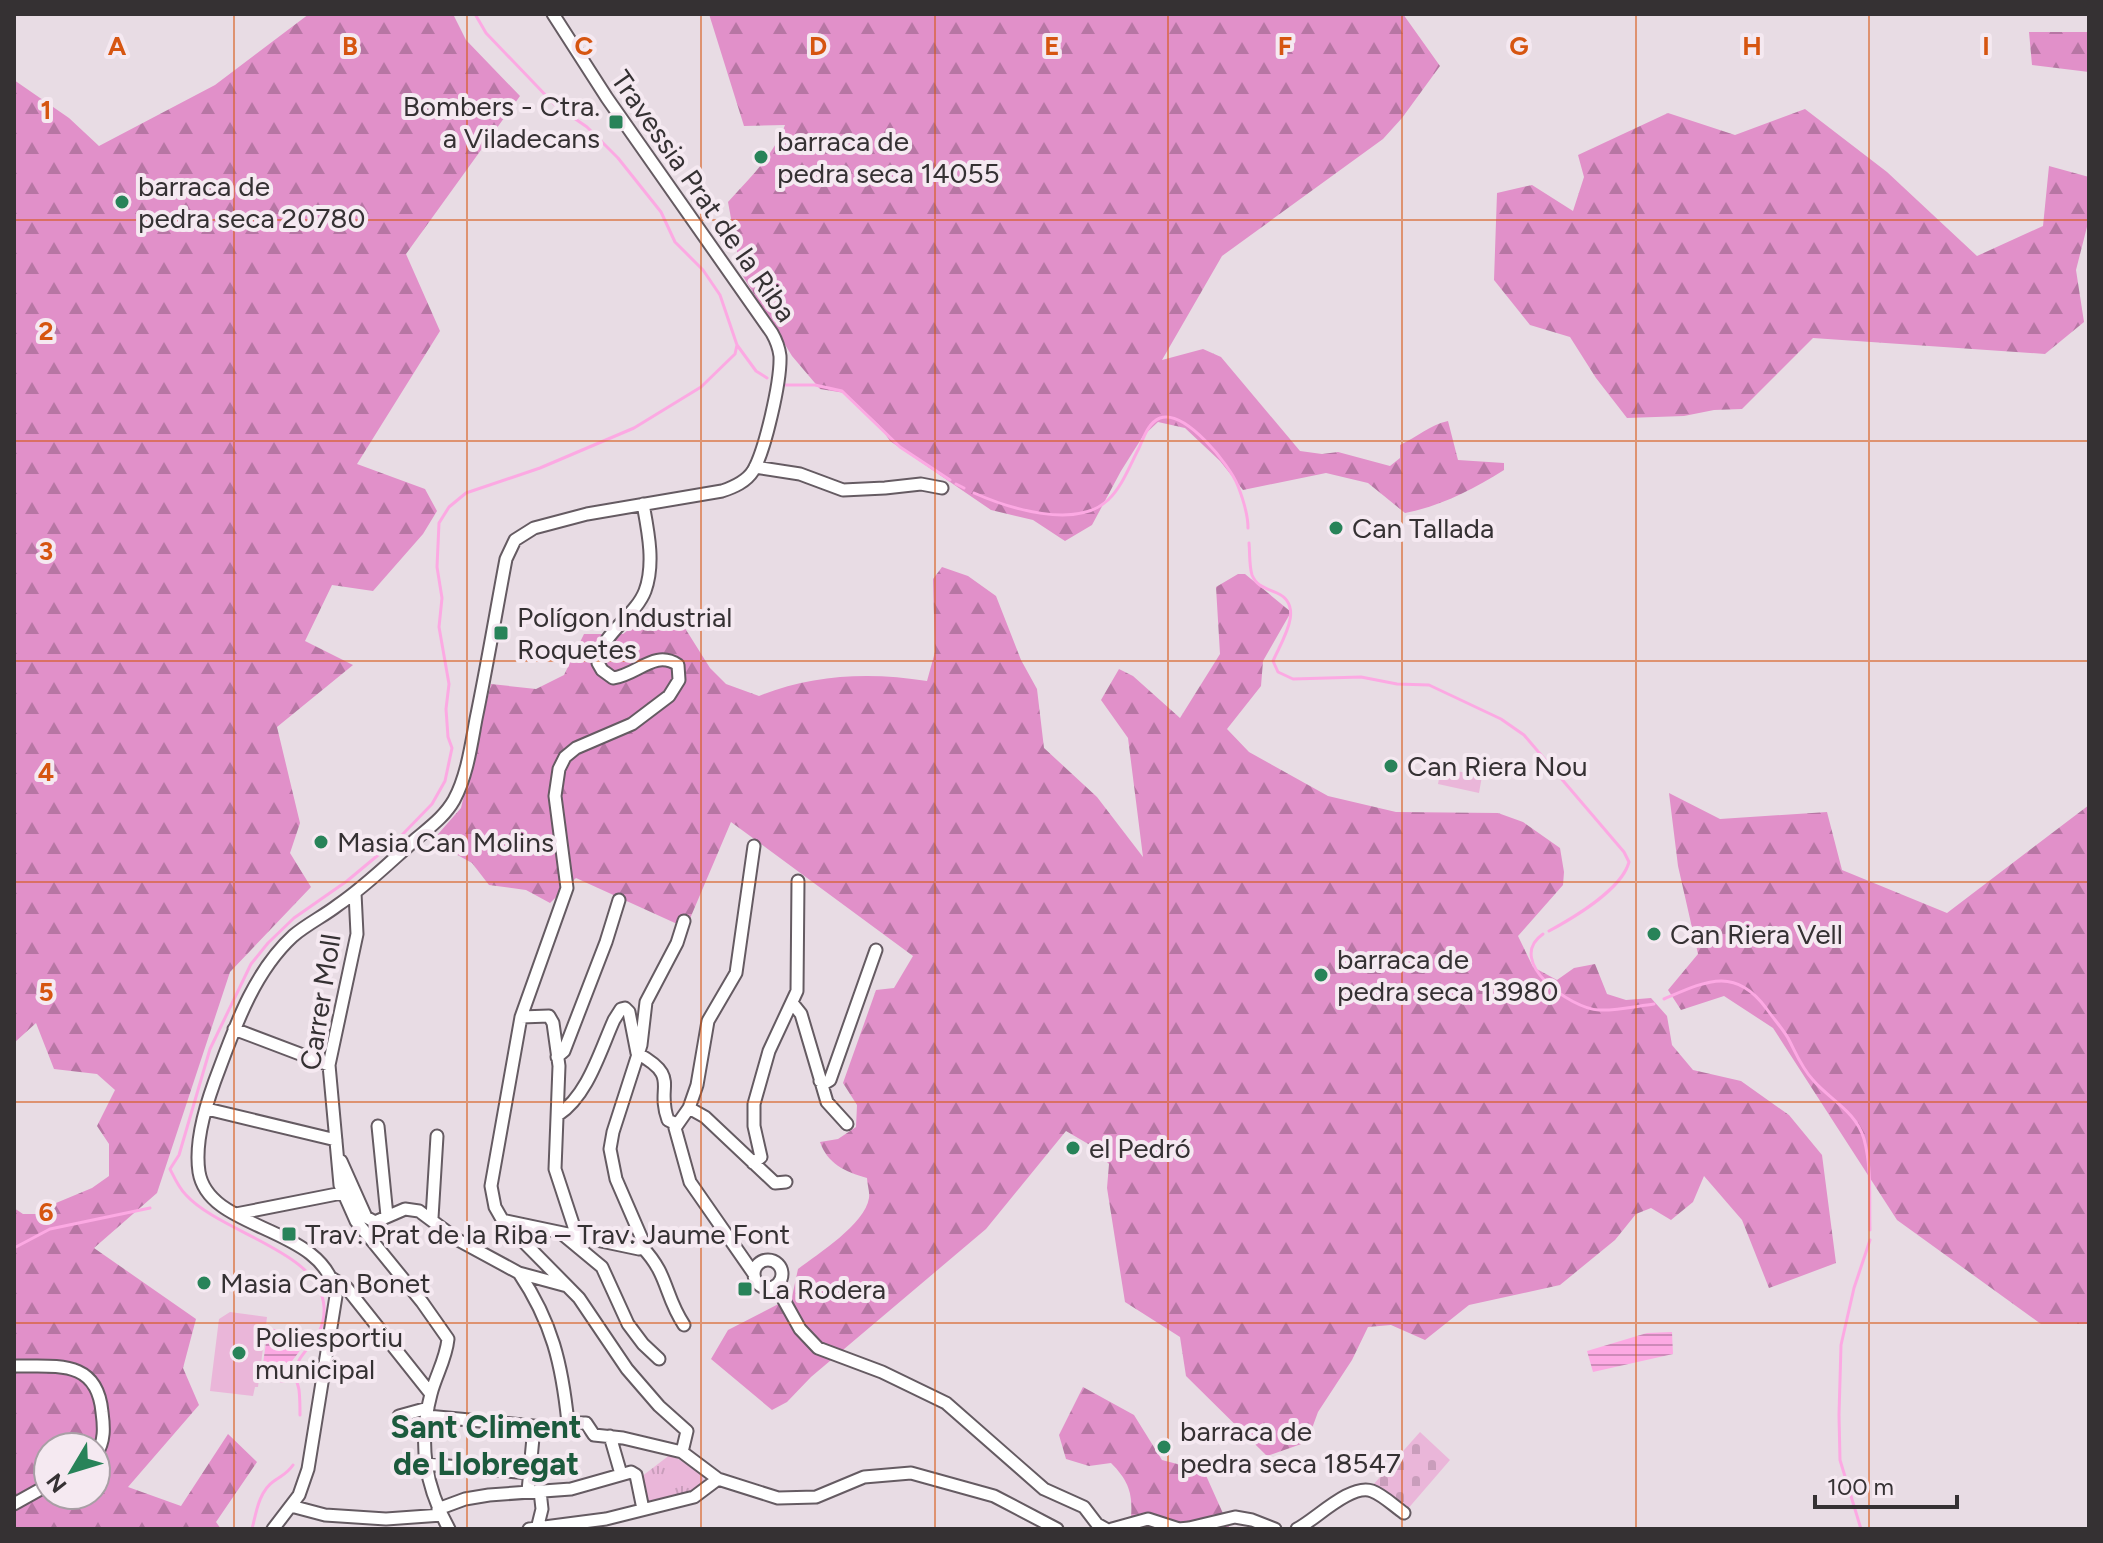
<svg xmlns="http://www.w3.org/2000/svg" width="2103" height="1543" viewBox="0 0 2103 1543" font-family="Figtree,sans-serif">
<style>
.grass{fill:url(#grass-tufts)}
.forest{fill:url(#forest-firs);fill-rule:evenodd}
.cemetery{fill:url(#cemetery-stones)}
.pitch{fill:#eab6d9}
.water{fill:url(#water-rules)}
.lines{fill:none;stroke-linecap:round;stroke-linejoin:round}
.stream{stroke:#fca9e3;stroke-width:3}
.minor-casing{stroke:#655b62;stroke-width:15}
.minor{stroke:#fff;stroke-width:11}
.grid{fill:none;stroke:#d65510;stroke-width:2;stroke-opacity:0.55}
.poi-dot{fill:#288359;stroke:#f5e9f1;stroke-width:3}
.labels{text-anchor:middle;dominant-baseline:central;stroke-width:8;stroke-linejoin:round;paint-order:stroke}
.poi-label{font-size:28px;fill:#353133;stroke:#f5e9f1;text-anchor:start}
.street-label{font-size:28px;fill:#353133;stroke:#f5e9f1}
.quarter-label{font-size:32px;font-weight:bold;fill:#1c5a3d;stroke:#f5e9f1}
.grid-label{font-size:26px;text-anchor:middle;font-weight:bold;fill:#d65510;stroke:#f5e9f1;stroke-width:8;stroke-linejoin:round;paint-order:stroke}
</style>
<defs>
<pattern id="grass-tufts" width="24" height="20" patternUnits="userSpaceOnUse" patternTransform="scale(2)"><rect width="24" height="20" fill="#eab6d9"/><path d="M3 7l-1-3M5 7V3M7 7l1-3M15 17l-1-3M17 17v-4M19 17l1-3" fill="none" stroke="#c99dbb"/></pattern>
<pattern id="forest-firs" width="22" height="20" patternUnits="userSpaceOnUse" patternTransform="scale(2)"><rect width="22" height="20" fill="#e190c9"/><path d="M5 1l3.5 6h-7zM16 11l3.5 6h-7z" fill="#b776a4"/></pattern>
<pattern id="cemetery-stones" width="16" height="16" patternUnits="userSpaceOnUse" patternTransform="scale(2)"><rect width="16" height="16" fill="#eab6d9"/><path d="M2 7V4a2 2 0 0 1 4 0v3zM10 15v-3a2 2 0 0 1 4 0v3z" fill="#c99dbb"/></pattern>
<pattern id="water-rules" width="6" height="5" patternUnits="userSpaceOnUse" patternTransform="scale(2)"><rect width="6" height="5" fill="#fca9e3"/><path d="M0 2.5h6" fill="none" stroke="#cd8ab9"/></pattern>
</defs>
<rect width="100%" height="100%" fill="#e8dce4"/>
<path class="grass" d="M 671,1454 L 702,1475 L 705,1484 L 698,1491 L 647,1504 L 641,1477 Z"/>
<path class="forest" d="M 309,14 L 453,14 L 466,40 L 520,96 L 406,254 L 440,331 L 357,464 L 425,489 L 437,511 L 423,534 L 373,591 L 332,585 L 305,641 L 353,665 L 277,727 L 300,823 L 290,853 L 311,887 L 230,972 L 157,1193 L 94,1248 L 196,1319 L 183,1368 L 199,1405 L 128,1487 L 181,1506 L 228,1434 L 257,1462 L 216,1522 L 221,1529 L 14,1529 L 14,1208 L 23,1214 L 42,1214 L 56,1203 L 92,1188 L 109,1176 L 109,1144 L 97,1126 L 115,1090 L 97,1074 L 54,1069 L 36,1023 L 14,1043 L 14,80 L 69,118 L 99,146 L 215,85 ZM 48,1447 L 96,1447 L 96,1495 L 48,1495 Z
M 709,14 L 1403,14 L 1440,66 L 1402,118 L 1383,139 L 1222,256 L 1162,360 L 1203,349 L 1221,357 L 1300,451 L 1322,454 L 1338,452 L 1390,466 L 1400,458 L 1400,445 C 1417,437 1430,425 1448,421 L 1458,460 L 1504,463 L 1504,470 C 1472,490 1441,506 1405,513 L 1368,483 L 1326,473 L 1243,490 L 1220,461 L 1185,428 L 1158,422 L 1143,436 L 1121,471 L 1092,525 L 1065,541 L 1033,520 L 991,510 L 890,441 L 879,425 L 845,393 L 820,389 L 792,356 L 741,273 L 728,202 C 750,178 773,156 785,125 L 744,126 Z
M 2029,32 L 2089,32 L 2089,72 L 2032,65 Z
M 1805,109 L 1887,172 L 1977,256 L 2043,226 L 2049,166 L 2089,177 L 2089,219 L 2076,270 L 2084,322 L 2045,354 L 1813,338 L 1742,409 L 1714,410 L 1684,416 L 1627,418 L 1596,378 L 1570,337 L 1530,325 L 1494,280 L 1497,193 L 1532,185 L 1573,211 L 1584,177 L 1578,155 L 1668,113 L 1735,135 Z
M 942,567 L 968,576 L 996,596 L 1021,660 L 1037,689 L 1044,748 L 1097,797 L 1143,857 L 1128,738 L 1101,700 L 1119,669 L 1133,676 L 1180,718 L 1220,654 L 1216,587 L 1238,574 L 1245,574 L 1291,612 L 1263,661 L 1261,686 L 1227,729 L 1249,752 L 1328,796 L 1396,812 L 1498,813 L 1523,822 L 1560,848 L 1564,872 L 1563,885 L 1518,936 L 1533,967 L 1557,980 L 1574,968 L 1595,964 L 1607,994 L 1626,1000 L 1651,998 L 1667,1016 L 1672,1045 L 1693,1070 L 1741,1081 L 1789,1115 L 1822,1155 L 1836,1263 L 1769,1288 L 1742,1220 L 1704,1176 L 1693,1202 L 1671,1220 L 1651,1208 L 1636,1214 L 1615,1240 L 1560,1285 L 1469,1305 L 1425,1340 L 1391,1325 L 1368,1327 L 1352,1360 L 1318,1412 L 1307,1442 L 1267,1456 L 1186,1376 L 1180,1337 L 1125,1302 L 1107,1188 L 1109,1164 L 1090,1145 L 1066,1131 L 986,1229 L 811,1377 L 787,1402 L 772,1410 L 711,1359 L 728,1330 L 792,1297 L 798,1269 C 818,1254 865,1224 869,1198 C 870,1192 867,1184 867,1178 C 845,1172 827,1163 820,1142 L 838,1139 L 856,1127 L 857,1105 L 843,1083 L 876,990 L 894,988 L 913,956 L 731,822 L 686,928 L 576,878 L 550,903 L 526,890 L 489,885 L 472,863 L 432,841 L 461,808 L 491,684 L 536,689 L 564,675 L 584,634 L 623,634 L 645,617 L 683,625 L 710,668 L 726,684 L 759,696 C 813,674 871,672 927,681 L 935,652 L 933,579 Z
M 1669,793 L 1720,819 L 1827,812 L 1842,870 L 1947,913 L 2089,805 L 2089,1324 L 2041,1324 L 1897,1220 L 1773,1028 L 1724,996 L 1681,1010 L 1668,990 L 1698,954 L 1678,866 Z
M 1083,1387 L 1134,1415 L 1162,1460 L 1204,1471 L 1230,1529 L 1130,1529 C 1133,1499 1133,1485 1111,1463 L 1089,1466 L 1066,1459 L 1059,1435 Z"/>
<path class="cemetery" d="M 1420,1432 L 1450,1460 L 1406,1511 L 1373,1485 Z"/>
<path class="pitch" d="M 1441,768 L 1482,776 L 1479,793 L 1438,784 Z
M 230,1312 L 267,1317 L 258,1387 L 255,1387 L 253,1396 L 210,1391 L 219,1319 Z"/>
<path class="water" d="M 268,1328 L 312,1335 L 292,1361 L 289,1381 L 284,1383 L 261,1378 Z
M 1672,1332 L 1673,1354 L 1593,1372 L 1587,1351 L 1647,1333 Z"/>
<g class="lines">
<path class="stream" d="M 737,345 L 756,371 L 767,378
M 785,385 L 815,385 L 842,391 L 900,447 L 950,480
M 956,484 L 964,488
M 974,493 C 1008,508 1076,530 1108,500 C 1122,487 1130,465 1139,448 C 1144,437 1148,423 1160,418 C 1185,409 1230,465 1238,486 C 1243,499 1248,514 1248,528
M 1249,543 C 1250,553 1249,565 1252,575 C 1257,587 1266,588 1277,593 C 1306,606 1281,642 1273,661 L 1278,672 L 1293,679 L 1361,677 L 1397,684 L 1429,685 L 1501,719 L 1524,735 L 1624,852 L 1629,862 C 1622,889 1573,918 1549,931
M 1543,934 C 1504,961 1571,1009 1599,1010 C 1616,1011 1637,1006 1654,1004
M 1664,999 C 1706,981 1735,966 1766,1008 C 1773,1018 1782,1028 1788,1038 C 1796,1053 1801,1067 1813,1080 C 1830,1100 1856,1111 1864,1139 C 1872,1169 1869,1199 1870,1230
M 14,1248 L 50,1229 L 150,1208
M 300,1415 C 300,1407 300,1398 299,1390 C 298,1384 295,1378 295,1372 C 298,1349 326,1341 324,1307 C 321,1251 222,1234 186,1195 C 179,1188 175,1179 170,1169 L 179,1155 L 210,1049 L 251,964 L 268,943 L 294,918 L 347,881 L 401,836 L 432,804 L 445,781 L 452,748 L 448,737 L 446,709 L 449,684 L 439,627 L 442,598 L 437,567 L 439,523 L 449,507 L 466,493 L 540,468 L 634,428 L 701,387 L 735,354 L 737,345 L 720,295 L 703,270 L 675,242 L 661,212 L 618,158 L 587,127 L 555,105 L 486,33 L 475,14
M 252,1529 C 256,1513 259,1491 274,1481 C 282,1475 287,1474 293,1465
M 1861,1529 L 1840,1460 L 1839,1415 L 1841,1345 L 1854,1288 L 1870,1240"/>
<defs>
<path id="minor" d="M 755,467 L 800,474 L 843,490 L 885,488 L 921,484 L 942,488
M 643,504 C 648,531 655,564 645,591 C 635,617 600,634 598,663 L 602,670 L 613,678 C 637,675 655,649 678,665 L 679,680 L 669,696 L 632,724 L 576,748 L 565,757 L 559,769 L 555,796 L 567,888 L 521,1017 L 491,1186 L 495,1207 L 503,1221 L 579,1298 L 627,1369 L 659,1406 L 687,1431 L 682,1452
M 355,893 L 357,934 L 329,1065 L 340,1185 L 356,1221 L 422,1302 L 448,1339 C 446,1359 436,1375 431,1394 C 418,1443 425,1486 449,1529
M 793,1004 L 801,1014 L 827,1102 L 847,1124
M 521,1017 L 549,1016 L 553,1023 L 559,1066 L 555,1169 L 577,1236
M 234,1029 L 329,1065
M 557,1057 L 564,1051 L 606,942 L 619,900
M 820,1081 L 825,1083 L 830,1080 L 876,950
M 689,1108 L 705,1117 L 775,1183 L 786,1182
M 207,1109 L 336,1140
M 558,1115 C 588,1095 600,1051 614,1020 L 621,1009 L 625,1008 L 629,1012 L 637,1053 C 682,1078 655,1085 668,1120 L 676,1124
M 378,1126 L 387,1216
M 341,1161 L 366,1217 L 375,1222 L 405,1209 L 419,1211 L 458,1240 L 519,1273 L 567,1286
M 753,1163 L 761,1157 L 754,1126 L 754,1104 L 769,1051 L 797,991 L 798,881
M 236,1214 L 342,1193
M 432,1218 L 437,1136
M 506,1221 L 639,1249 L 642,1247 L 642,1239 L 616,1179 L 610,1149 L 613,1132 L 641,1045 L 646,1002 L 677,943 L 684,921
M 561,1233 L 602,1267 L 628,1324 L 643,1344 L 659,1359
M 642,1247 C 669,1275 664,1295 684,1325
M754 1274a14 14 0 1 1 28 0a14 14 0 1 1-28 0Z
M 519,1273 C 552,1322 562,1364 568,1423
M 754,1274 L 690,1182 L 675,1128 L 689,1108 L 697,1085 L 708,1021 L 736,973 L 754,846
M 330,1277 L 346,1287 L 431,1394
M 776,1286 L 800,1329 L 818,1348 L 882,1372 L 946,1403 L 1044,1489 L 1084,1507 L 1097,1524 L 1106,1529
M 14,1366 C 55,1367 97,1358 102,1412 C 104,1427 105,1441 96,1455
M 399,1416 L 428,1408
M 427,1416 L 554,1428 L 568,1423 L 586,1423 L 594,1435 L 623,1438 L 682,1452 L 718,1479 L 778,1498 L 816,1497 L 864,1477 L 911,1473 L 994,1496 L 1057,1529
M 610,1436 L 621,1474
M 425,1464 L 530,1473
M 528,1491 L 534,1427
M 14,1504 L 48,1485
M 291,1506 L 325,1515 L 386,1519 L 442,1515
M 438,1509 L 465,1499 L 489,1495 L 571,1489 L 631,1472 L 636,1475 L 643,1509
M 273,1529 L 299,1495 L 308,1469 L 336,1296 C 326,1224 209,1233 199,1172 C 194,1139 208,1098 220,1067 C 237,1021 256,970 293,936 C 307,924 324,916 338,905 C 366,886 391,861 416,839 C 430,827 445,816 454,800 C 467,776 471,746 476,719 C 487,666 496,612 506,559 L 515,540 L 534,528 L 587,514 L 722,491 C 734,487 746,482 753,471 C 765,451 781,381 780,356 C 779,348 776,340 772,333 L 607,98 L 553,14
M 529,1529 L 606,1519 L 694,1497 L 718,1479
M 537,1529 L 542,1509 L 540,1491
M 1112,1529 L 1148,1519 L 1179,1529 L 1189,1528 L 1235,1517 L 1252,1520 L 1275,1529
M 1297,1529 C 1315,1520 1351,1483 1372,1491 C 1383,1495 1394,1506 1404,1513"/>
</defs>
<use href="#minor" class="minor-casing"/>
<use href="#minor" class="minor"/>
</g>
<path class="grid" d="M 234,14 L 234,1529M 467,14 L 467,1529M 701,14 L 701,1529M 935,14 L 935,1529M 1168,14 L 1168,1529M 1402,14 L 1402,1529M 1636,14 L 1636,1529M 1869,14 L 1869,1529M 14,220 L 2089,220M 14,441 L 2089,441M 14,661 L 2089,661M 14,882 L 2089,882M 14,1102 L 2089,1102M 14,1323 L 2089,1323"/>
<g class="poi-dot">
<rect x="608" y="114" width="16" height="16" rx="4"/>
<circle cx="761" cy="157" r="8"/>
<circle cx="122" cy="202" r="8"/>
<circle cx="1336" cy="528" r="8"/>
<rect x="493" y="625" width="16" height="16" rx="4"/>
<circle cx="1391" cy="766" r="8"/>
<circle cx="321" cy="842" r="8"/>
<circle cx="1654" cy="934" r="8"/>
<circle cx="1321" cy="975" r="8"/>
<circle cx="1073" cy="1148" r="8"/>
<rect x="281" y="1226" width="16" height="16" rx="4"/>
<circle cx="204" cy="1283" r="8"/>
<rect x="737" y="1281" width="16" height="16" rx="4"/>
<circle cx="239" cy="1353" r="8"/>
<circle cx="1164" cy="1447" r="8"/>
</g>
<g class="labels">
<g class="poi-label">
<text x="600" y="106" text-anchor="end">Bombers - Ctra.<tspan x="600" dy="32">a Viladecans</tspan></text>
<text x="777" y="141">barraca de<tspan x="777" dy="32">pedra seca 14055</tspan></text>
<text x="138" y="186">barraca de<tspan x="138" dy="32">pedra seca 20780</tspan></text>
<text x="1352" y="528">Can Tallada</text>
<text x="517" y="617">Polígon Industrial<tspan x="517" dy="32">Roquetes</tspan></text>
<text x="1407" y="766">Can Riera Nou</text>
<text x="337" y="842">Masia Can Molins</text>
<text x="1670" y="934">Can Riera Vell</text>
<text x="1337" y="959">barraca de<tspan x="1337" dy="32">pedra seca 13980</tspan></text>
<text x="1089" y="1148">el Pedró</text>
<text x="305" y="1234">Trav. Prat de la Riba – Trav. Jaume Font</text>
<text x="220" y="1283">Masia Can Bonet</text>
<text x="761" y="1289">La Rodera</text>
<text x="255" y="1337">Poliesportiu<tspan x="255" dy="32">municipal</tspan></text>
<text x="1180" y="1431">barraca de<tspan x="1180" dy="32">pedra seca 18547</tspan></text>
</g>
<g class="street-label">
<text transform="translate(704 196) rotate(55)">Travessia Prat de la Riba</text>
<text transform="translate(320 1002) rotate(-81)">Carrer Moll</text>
</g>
<g class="quarter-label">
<text x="486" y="1427">Sant Climent<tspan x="486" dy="37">de Llobregat</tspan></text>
</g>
</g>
<g class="grid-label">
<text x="117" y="55">A</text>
<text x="350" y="55">B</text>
<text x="584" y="55">C</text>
<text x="818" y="55">D</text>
<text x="1052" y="55">E</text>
<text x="1285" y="55">F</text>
<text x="1519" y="55">G</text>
<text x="1752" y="55">H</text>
<text x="1986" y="55">I</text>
<text x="46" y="119">1</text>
<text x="46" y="340">2</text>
<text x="46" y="560">3</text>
<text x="46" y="781">4</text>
<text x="46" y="1001">5</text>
<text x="46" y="1221">6</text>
</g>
<rect width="2103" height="1543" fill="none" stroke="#353133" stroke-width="32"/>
<g transform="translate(72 1471) rotate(232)"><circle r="38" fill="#f5e9f1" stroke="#a89fa5" stroke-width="2"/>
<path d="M0-6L14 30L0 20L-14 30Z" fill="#288359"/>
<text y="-12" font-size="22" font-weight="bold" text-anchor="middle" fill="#353133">N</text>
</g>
<path d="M1815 1495v12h142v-12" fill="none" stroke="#353133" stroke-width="4"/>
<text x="1827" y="1495" font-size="24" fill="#353133" stroke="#f5e9f1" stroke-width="6" paint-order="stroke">100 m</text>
</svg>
